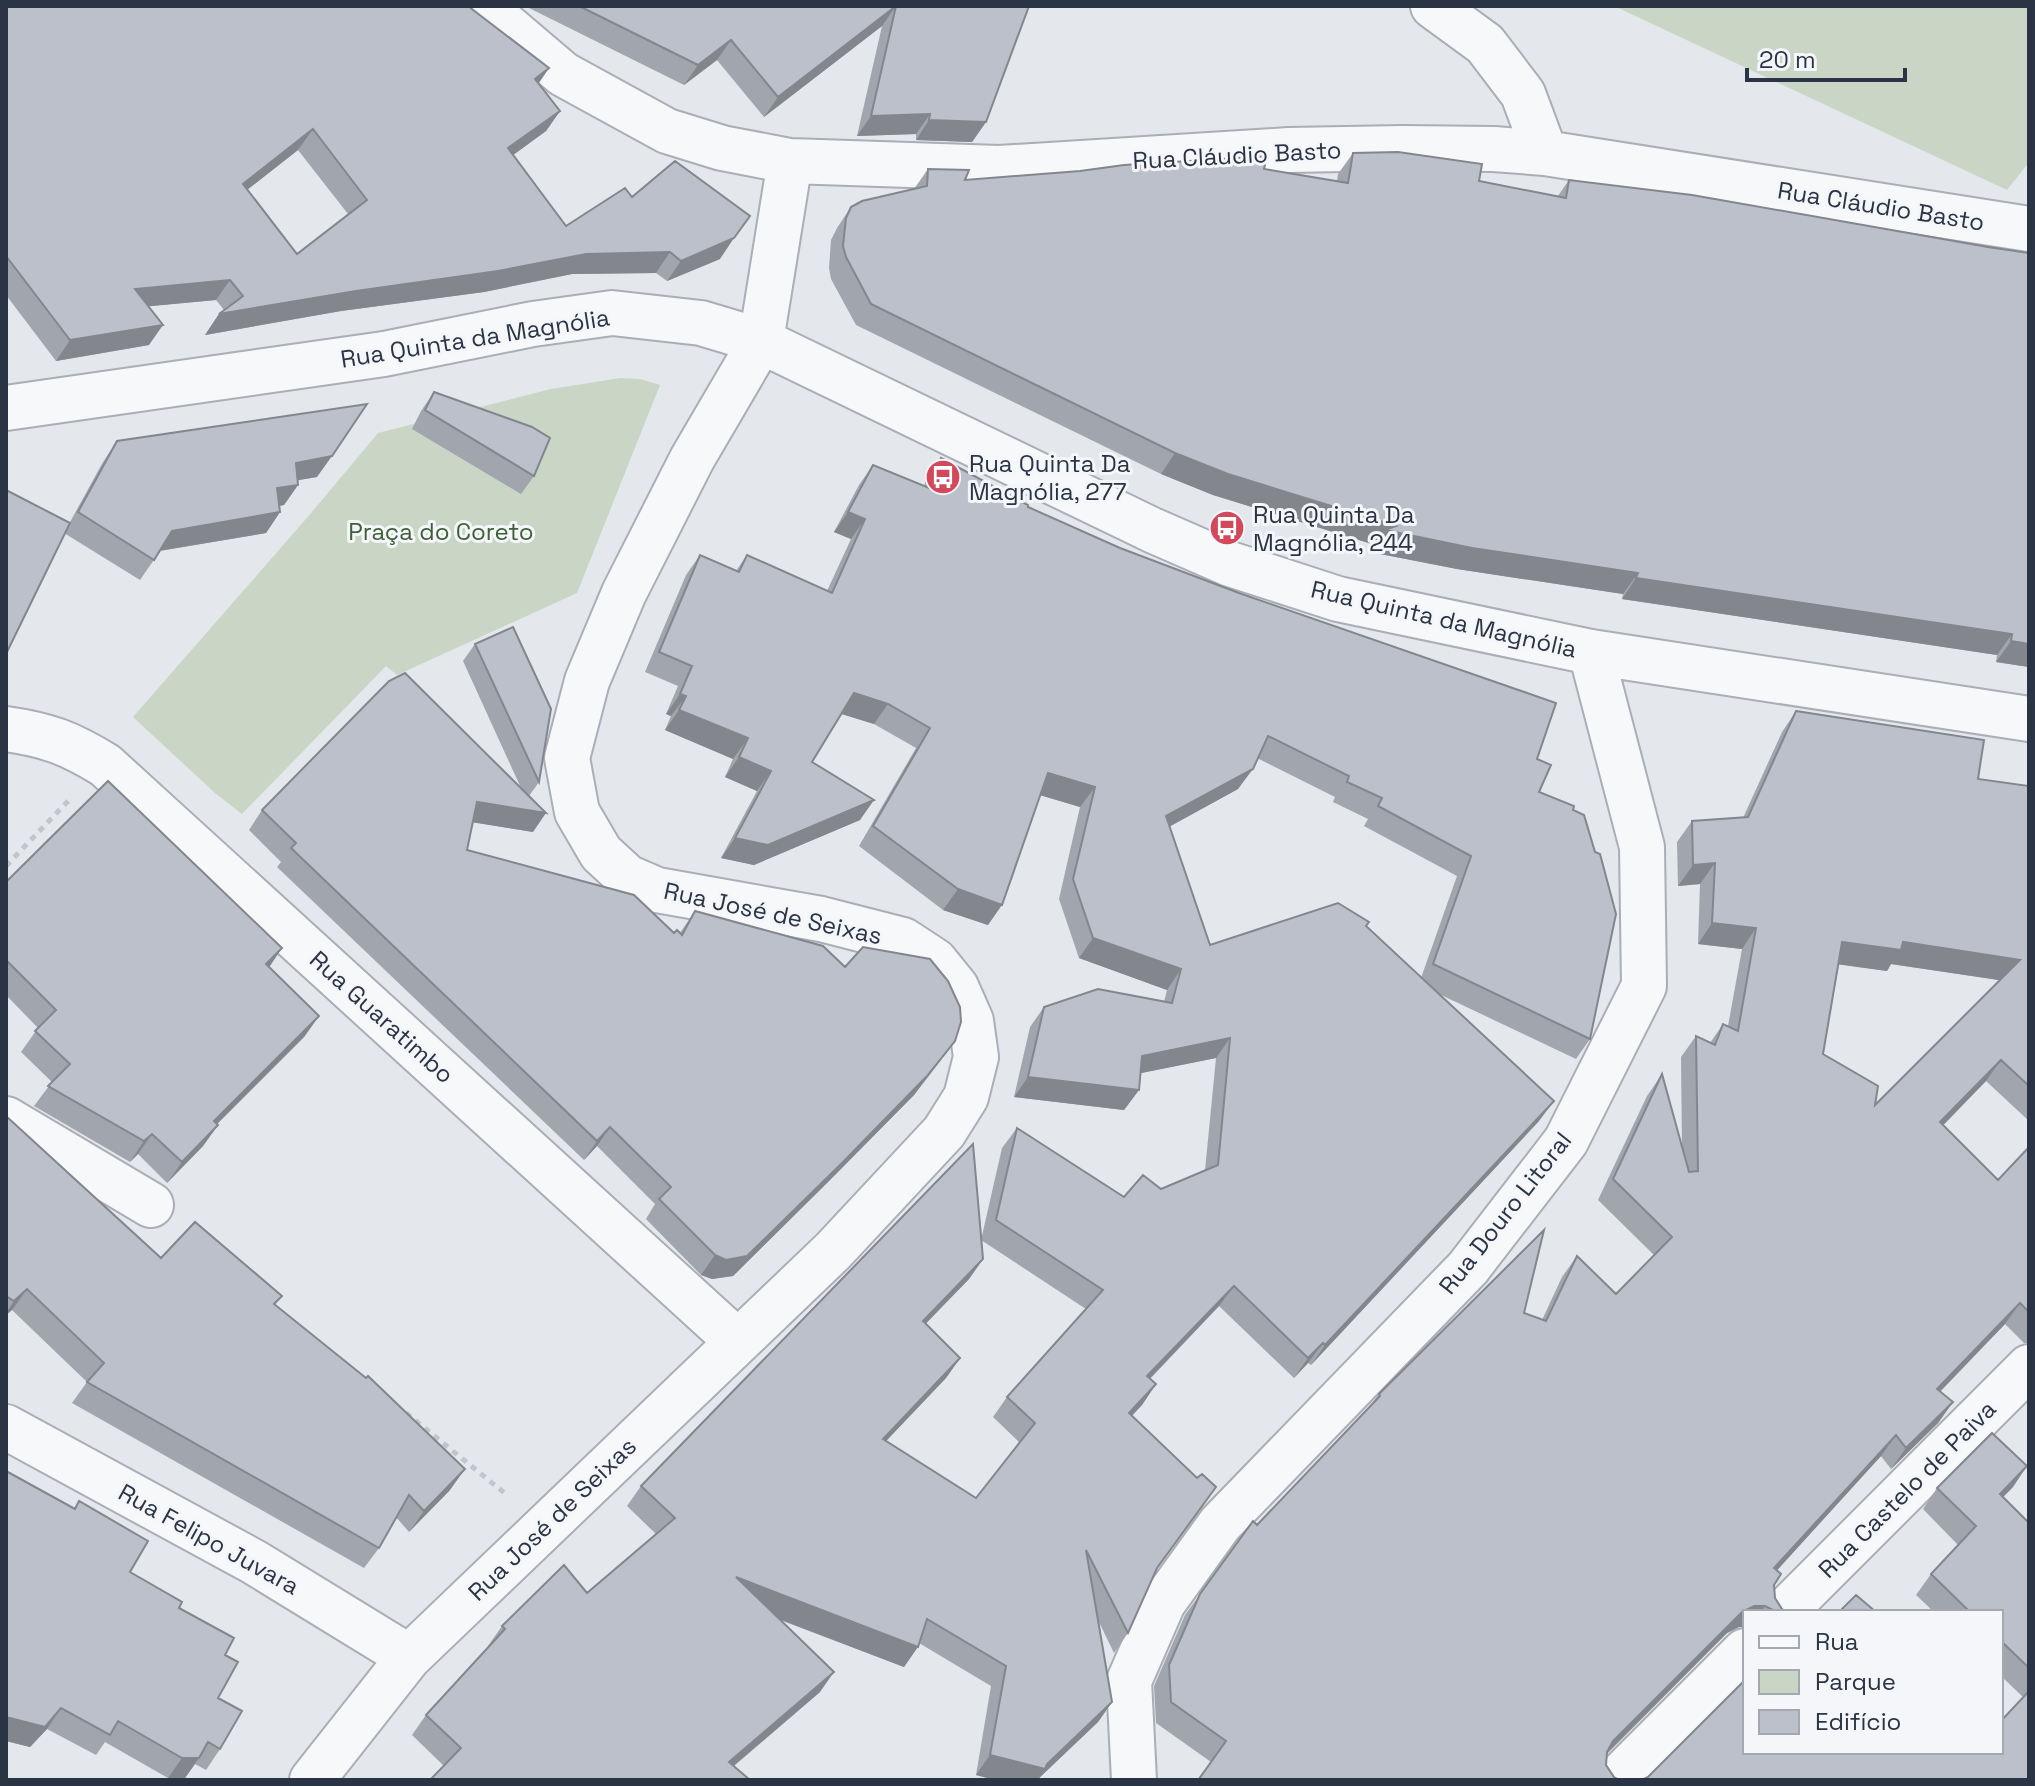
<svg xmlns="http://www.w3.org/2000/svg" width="2035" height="1786" viewBox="0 0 2035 1786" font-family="'Space Grotesk',sans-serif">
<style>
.green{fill:#c9d6c5}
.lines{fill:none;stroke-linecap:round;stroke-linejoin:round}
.street-casing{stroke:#a9aeb7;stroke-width:48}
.path{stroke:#c2c5cb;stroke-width:5;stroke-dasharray:6 6;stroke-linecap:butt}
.street{stroke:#f7f8fa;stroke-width:44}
.wall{fill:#a1a5ae;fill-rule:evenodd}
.shaded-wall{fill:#83868d}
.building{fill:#bbc0ca;stroke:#83868d;stroke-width:2;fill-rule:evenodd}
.labels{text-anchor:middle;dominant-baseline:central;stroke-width:6;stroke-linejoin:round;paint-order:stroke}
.street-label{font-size:24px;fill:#2b3445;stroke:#f4f6f9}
.poi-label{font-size:24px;fill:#2b3445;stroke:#f4f6f9;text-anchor:start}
.park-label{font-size:24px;fill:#3f6138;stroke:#f4f6f9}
</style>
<rect width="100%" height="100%" fill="#e4e7ec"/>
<path class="green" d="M 1614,6 L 2029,6 L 2029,162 L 2007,190 Z
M 620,378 L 640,379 L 660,385 L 577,593 L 397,675 L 386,666 L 242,814 L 215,793 L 133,717 L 312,512 L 378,433 L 551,389 Z"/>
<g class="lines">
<defs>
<path id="street" d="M 483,6 L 563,74 L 667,131 L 722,148 L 790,161 L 999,168 L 1289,150 L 1402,148 L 1494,149 L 1545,153 L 2029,229
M 1433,6 L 1485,44 L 1523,94 L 1545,153
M 6,408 L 384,354 L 533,324 L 612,313 L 701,323 L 761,341 L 1152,530 L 1230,564 L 1338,599 L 1591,652 L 2029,719
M 6,729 C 48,735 69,743 105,765 L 738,1342
M 6,1119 L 151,1205
M 6,1427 L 254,1562 L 409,1657
M 1784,1612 L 2029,1367
M 312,1780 L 409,1657 L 833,1251 L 944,1132 L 966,1097 L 976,1057 L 971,1021 L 956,987 L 935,961 L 903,940 L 821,919 L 657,890 L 627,877 L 601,853 L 577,812 L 567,758 L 587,681 L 624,593 L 692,459 L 761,341 L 790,161
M 1134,1780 L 1129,1681 L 1163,1603 L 1220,1524 L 1468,1268 L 1566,1141 L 1644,986 L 1642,847 L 1591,652
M 1616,1780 L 1745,1651"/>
</defs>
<use href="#street" class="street-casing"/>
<path class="path" d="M 6,866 L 70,799
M 406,1413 L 507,1495"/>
<use href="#street" class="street"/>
</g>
<path class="wall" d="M 6,6 L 549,68 L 539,83 L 560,111 L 546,131 L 513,155 L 566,226 L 632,197 L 720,259 L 667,281 L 656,273 L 572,274 L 484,292 L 341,311 L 205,335 L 219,314 L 224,310 L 216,300 L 149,306 L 149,345 L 56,361 L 6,295 ZM 298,150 L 348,214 L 297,254 L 247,190 Z
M 525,6 L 1029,6 L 986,122 L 972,142 L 916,140 L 916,134 L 857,136 L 882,26 L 764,117 L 717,60 L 684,85 Z
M 1353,153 L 1479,181 L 1558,196 L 1569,180 L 1988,247 L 2029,667 L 1996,662 L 1997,655 L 1622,599 L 1623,594 L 1457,569 L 1370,552 L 1375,545 L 1213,495 L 1161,474 L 856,325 L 831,279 L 829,268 L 831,240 L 837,228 L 851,207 L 914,189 L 928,169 L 965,180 L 1264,169 L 1337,181 L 1338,174 Z
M 434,392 L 534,476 L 521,494 L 412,429 L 421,411 Z
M 117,441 L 317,477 L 298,480 L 298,485 L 284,505 L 279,506 L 280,512 L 266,533 L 160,551 L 140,580 L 64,533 L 103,462 Z
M 941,458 L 1028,507 L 1537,759 L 1539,792 L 1573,810 L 1590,1039 L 1576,1059 L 1437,993 L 1539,1121 L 1311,1365 L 1308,1363 L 1294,1378 L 1219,1306 L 1150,1379 L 1156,1384 L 1142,1405 L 1132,1416 L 1156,1570 L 1128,1633 L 1114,1653 L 1099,1622 L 1112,1702 L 1098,1722 L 1037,1780 L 995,1780 L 976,1775 L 991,1686 L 919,1643 L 904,1667 L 780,1620 L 820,1692 L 734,1766 L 444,1766 L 412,1735 L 426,1715 L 488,1647 L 488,1646 L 502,1626 L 587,1593 L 656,1534 L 627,1506 L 641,1486 L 983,1259 L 969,1279 L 926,1323 L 960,1358 L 946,1378 L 886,1441 L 976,1498 L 1020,1443 L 993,1417 L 1007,1397 L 1086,1309 L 981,1240 L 1002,1148 L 1017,1128 L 1124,1197 L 1161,1189 L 1205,1170 L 1216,1058 L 1140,1073 L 1139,1090 L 1124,1110 L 1014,1097 L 1030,1027 L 1044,1007 L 1164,1002 L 1167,990 L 1079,958 L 1059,899 L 1080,807 L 1040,795 L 988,925 L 943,910 L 859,846 L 916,748 L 874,724 L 841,714 L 812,762 L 860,820 L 754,865 L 721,858 L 757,791 L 725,777 L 733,759 L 665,730 L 671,716 L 666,714 L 678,686 L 645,672 L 686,575 L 700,555 L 736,571 L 747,555 L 827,591 L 851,539 L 834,532 L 859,485 L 873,465 L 924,486 L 927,478 ZM 1257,758 L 1335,797 L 1333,802 L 1368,819 L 1364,826 L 1457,876 L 1421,978 L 1366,926 L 1210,945 L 1169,827 L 1238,789 Z
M 475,644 L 539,782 L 529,796 L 533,832 L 473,822 L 467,850 L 674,933 L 680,933 L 695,911 L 941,1060 L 914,1095 L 828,1182 L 733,1276 L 712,1279 L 701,1275 L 646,1219 L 655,1204 L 597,1146 L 584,1160 L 277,867 L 281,862 L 249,830 L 262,810 L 521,788 L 463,661 Z
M 1796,711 L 1978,779 L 2029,786 L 2029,1121 L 1986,1081 L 1943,1125 L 1998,1180 L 2029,1147 L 2029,1343 L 2024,1343 L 2005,1324 L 1940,1392 L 1953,1402 L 1938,1423 L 1891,1469 L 1881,1456 L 1777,1570 L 1774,1585 L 1775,1598 L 1782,1609 L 1787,1612 L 1745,1612 L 1745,1627 L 1739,1627 L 1727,1633 L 1607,1754 L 1606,1765 L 1614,1777 L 1619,1780 L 1199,1780 L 1211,1762 L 1156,1723 L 1154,1686 L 1185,1615 L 1253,1521 L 1257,1525 L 1370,1406 L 1379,1394 L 1524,1313 L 1542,1320 L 1562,1277 L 1577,1256 L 1616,1294 L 1654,1255 L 1598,1200 L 1647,1096 L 1662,1074 L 1682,1150 L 1681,1057 L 1696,1036 L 1710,1043 L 1723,1024 L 1728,1026 L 1742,949 L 1698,944 L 1700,884 L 1678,886 L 1677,842 L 1692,821 L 1743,818 L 1782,732 ZM 1839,964 L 1887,971 L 1891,964 L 2000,980 L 1875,1105 L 1823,1054 Z
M 6,882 L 269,967 L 319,1016 L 304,1037 L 217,1124 L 218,1125 L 203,1146 L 167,1183 L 138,1154 L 130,1162 L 34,1106 L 52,1082 L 21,1052 L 38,1028 L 6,995 Z
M 6,1116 L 161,1258 L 275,1305 L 450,1490 L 409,1532 L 396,1517 L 379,1548 L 364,1568 L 72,1403 L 87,1382 L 12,1310 L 6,1315 Z
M 6,1471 L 74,1509 L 79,1501 L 130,1572 L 179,1608 L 225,1655 L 218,1698 L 220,1749 L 206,1770 L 195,1764 L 185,1778 L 168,1778 L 105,1742 L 96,1755 L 47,1729 L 30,1747 L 6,1741 Z
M 2013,1487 L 2003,1497 L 2029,1523 L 2029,1780 L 2001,1752 L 2023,1697 L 2001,1676 L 2001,1612 L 1934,1612 L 1916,1595 L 1931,1574 L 1958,1545 L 1923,1509 L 1937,1488 Z"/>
<path class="shaded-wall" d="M 896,6 L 882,26 L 764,117 L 778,97 Z
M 731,40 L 717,60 L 684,85 L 698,65 Z
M 549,68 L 535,88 L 535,79 Z
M 560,111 L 546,131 L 494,169 L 508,148 Z
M 930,114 L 916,134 L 857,136 L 871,116 Z
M 929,120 L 986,122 L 972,142 L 916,140 Z
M 313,129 L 298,150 L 229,204 L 243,184 Z
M 734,238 L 720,259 L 667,281 L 681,261 Z
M 670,252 L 656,273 L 572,274 L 484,292 L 341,311 L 205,335 L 219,314 L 356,291 L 586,254 Z
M 230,280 L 216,300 L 121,309 L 135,289 Z
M 163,325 L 149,345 L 56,361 L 70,340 Z
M 1175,453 L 1638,573 L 1623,594 L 1457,569 L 1370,552 L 1375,545 L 1213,495 L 1161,474 Z
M 332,456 L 317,477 L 282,483 L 296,463 Z
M 298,485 L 284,505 L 262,509 L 277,488 Z
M 280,512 L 266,533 L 158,551 L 172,531 Z
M 848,512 L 865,519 L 851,539 L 834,532 Z
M 1636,578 L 2012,634 L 1997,655 L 1622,599 Z
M 2011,641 L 2029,644 L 2029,667 L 1996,662 Z
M 854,693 L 888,704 L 874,724 L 839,713 Z
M 680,694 L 686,696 L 671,716 L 666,714 Z
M 679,710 L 748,738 L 733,759 L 665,730 Z
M 739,757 L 771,771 L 757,791 L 725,777 Z
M 1253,769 L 1238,789 L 1152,836 L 1166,816 Z
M 1048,773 L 1095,787 L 1080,807 L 1033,793 Z
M 874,800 L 860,820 L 754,865 L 721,858 L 735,838 Z
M 477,802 L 546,813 L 533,832 L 464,821 Z
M 1715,863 L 1700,884 L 1678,886 L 1693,865 Z
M 958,889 L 1002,905 L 988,925 L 943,910 Z
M 1712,923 L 1756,928 L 1742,949 L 1698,944 Z
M 1093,938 L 1181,969 L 1167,990 L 1079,958 Z
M 1842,942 L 1903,942 L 2020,960 L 2005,981 L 1891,964 L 1887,971 L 1828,963 Z
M 282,948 L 268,969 L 266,964 Z
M 319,1016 L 304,1037 L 199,1142 L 214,1121 Z
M 1230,1038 L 1216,1058 L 1127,1076 L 1142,1056 Z
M 955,1041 L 914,1095 L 828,1182 L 733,1276 L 712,1279 L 701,1275 L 715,1255 Z
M 2001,1060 L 1986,1081 L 1926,1143 L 1940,1122 Z
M 1028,1077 L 1139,1090 L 1124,1110 L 1014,1097 Z
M 1554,1101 L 1539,1121 L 1311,1365 L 1325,1345 Z
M 218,1125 L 203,1146 L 167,1183 L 182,1162 Z
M 610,1127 L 597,1146 L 584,1160 L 597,1141 Z
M 152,1134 L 138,1154 L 130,1162 L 144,1141 Z
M 983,1259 L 969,1279 L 909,1341 L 923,1321 Z
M 1234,1286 L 1219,1306 L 1133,1396 L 1147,1376 Z
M 27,1289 L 12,1310 L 6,1315 L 6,1313 L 14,1301 Z
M 2020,1303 L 2005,1324 L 1922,1410 L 1937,1389 Z
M 1323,1343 L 1308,1363 L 1294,1378 L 1308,1358 Z
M 960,1358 L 946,1378 L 869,1459 L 883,1439 Z
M 1156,1384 L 1142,1405 L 1115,1433 L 1129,1413 Z
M 1953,1402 L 1938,1423 L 1891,1469 L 1906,1448 Z
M 1896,1435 L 1881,1456 L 1760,1589 L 1774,1568 Z
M 2027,1466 L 2013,1487 L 1985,1515 L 2000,1494 Z
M 465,1469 L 450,1490 L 409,1532 L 424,1511 Z
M 736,1577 L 918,1647 L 904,1667 L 722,1597 Z
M 1754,1606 L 1765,1606 L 1761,1612 L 1745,1612 L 1745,1627 L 1739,1627 L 1727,1633 L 1598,1762 L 1613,1741 L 1742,1612 Z
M 834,1672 L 820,1692 L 717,1780 L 729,1762 Z
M 1112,1702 L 1098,1722 L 1037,1780 L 995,1780 L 976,1775 L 990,1755 L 1047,1764 Z
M 61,1708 L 47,1729 L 30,1747 L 6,1741 L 6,1717 Z
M 182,1758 L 199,1758 L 185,1778 L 168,1778 Z"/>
<path class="building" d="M 6,6 L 468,6 L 549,68 L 535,79 L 560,111 L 508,148 L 566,226 L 625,188 L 632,197 L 675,161 L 750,216 L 734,238 L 681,261 L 670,252 L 586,254 L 498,271 L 356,291 L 219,314 L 243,296 L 230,280 L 135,289 L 163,325 L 70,340 L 6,256 ZM 313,129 L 367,200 L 297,254 L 243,184 Z
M 579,6 L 1029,6 L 986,122 L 929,120 L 930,114 L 871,116 L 896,6 L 778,97 L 731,40 L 698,65 Z
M 1398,152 L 1482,164 L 1479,181 L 1566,198 L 1569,180 L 1692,195 L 1988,247 L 2029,253 L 2029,644 L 2011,641 L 2012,634 L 1636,578 L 1638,573 L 1472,548 L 1385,530 L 1396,526 L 1228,474 L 1175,453 L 871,304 L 846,257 L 843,246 L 846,218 L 851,207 L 862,201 L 927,186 L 928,169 L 969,170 L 965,180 L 1080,171 L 1124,165 L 1267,156 L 1264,169 L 1348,183 L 1353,153 Z
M 434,392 L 532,427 L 550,438 L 534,476 L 425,410 Z
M 367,404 L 332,456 L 296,463 L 298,485 L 277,488 L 280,512 L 172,531 L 154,560 L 78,512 L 117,441 Z
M 941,458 L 1028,505 L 1028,507 L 1120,548 L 1239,593 L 1556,703 L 1537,759 L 1551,765 L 1539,792 L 1574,806 L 1573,810 L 1584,815 L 1595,852 L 1600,854 L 1616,914 L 1590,1039 L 1433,964 L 1471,856 L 1378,806 L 1382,798 L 1347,782 L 1349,776 L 1268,736 L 1253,769 L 1166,816 L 1210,945 L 1338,903 L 1369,922 L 1366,926 L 1554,1101 L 1325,1345 L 1323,1343 L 1308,1358 L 1234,1286 L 1147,1376 L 1156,1384 L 1129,1413 L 1197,1478 L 1202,1474 L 1216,1487 L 1157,1568 L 1128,1633 L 1086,1550 L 1112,1702 L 1047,1764 L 1045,1769 L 990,1755 L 1006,1666 L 927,1619 L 918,1647 L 736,1577 L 834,1672 L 729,1762 L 750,1780 L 430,1780 L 461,1748 L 426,1715 L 505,1629 L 502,1626 L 564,1565 L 587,1593 L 675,1518 L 641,1486 L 973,1144 L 983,1259 L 923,1321 L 960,1358 L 883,1439 L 976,1498 L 1035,1423 L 1007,1397 L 1103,1290 L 996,1220 L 1017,1128 L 1124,1197 L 1143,1175 L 1161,1189 L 1218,1165 L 1230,1038 L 1142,1056 L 1139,1090 L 1028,1077 L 1044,1007 L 1098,989 L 1172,1003 L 1181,969 L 1093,938 L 1073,879 L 1095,787 L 1048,773 L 1002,905 L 958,889 L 873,826 L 930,728 L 888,704 L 854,693 L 812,762 L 874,800 L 768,845 L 735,838 L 771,771 L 739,757 L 748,738 L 679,710 L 686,696 L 680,694 L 692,666 L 659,652 L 700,555 L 739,572 L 747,555 L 832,593 L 865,519 L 848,512 L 873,465 L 929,488 Z
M 6,490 L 70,523 L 6,654 Z
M 513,627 L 551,709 L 539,782 L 475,644 Z
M 405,673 L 546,813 L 477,802 L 467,850 L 634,895 L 674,933 L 677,930 L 682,935 L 695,911 L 823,946 L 845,967 L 863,947 L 930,959 L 948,981 L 960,1007 L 961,1022 L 955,1041 L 927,1076 L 842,1163 L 747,1256 L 726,1260 L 715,1255 L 659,1199 L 671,1187 L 610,1127 L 597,1141 L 291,848 L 296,843 L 262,810 L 389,681 Z
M 1796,711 L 1984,740 L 1978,779 L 2029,786 L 2029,1086 L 2001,1060 L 1940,1122 L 1998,1180 L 2029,1147 L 2029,1312 L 2020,1303 L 1937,1389 L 1953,1402 L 1906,1448 L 1896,1435 L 1774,1568 L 1781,1574 L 1774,1585 L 1775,1598 L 1782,1609 L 1787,1612 L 1777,1612 L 1765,1606 L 1754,1606 L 1742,1612 L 1613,1741 L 1607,1752 L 1606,1765 L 1614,1777 L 1619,1780 L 1200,1780 L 1199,1779 L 1226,1741 L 1171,1702 L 1169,1665 L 1200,1594 L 1253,1521 L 1257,1525 L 1380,1396 L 1379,1394 L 1544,1230 L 1524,1313 L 1546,1321 L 1577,1256 L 1616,1294 L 1672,1237 L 1613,1179 L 1662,1074 L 1689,1172 L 1698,1171 L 1696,1036 L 1715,1045 L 1723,1024 L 1738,1031 L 1756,928 L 1712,923 L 1715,863 L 1693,865 L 1692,821 L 1748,817 ZM 1842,942 L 1901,950 L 1903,942 L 2020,960 L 1875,1105 L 1878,1086 L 1823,1054 Z
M 108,781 L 282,948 L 266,964 L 319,1016 L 214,1121 L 218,1125 L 182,1162 L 152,1134 L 144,1141 L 48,1086 L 70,1064 L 35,1031 L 56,1010 L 6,960 L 6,882 Z
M 6,1116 L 161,1258 L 195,1222 L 282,1296 L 274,1304 L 366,1378 L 368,1376 L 465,1469 L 424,1511 L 409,1495 L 379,1548 L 87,1382 L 104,1363 L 27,1289 L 14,1301 L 6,1296 Z
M 1992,1433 L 2027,1466 L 2000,1494 L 2029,1523 L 2029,1668 L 2001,1641 L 2001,1612 L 1970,1612 L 1931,1574 L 1976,1526 L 1937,1488 Z
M 6,1471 L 75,1509 L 79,1501 L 148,1541 L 130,1572 L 182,1602 L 179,1608 L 234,1638 L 225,1655 L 238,1662 L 218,1698 L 242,1711 L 220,1749 L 208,1742 L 199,1758 L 182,1758 L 118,1721 L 110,1735 L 61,1708 L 45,1727 L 6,1717 Z
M 1856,1595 L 1876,1612 L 1839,1612 Z
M 1745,1680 L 1745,1752 L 2001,1752 L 2001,1721 L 2029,1691 L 2029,1780 L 1642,1780 L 1648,1777 Z"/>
<defs>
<symbol id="bus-disc" viewBox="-11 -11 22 22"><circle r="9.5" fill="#d1495b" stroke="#f4f6f9"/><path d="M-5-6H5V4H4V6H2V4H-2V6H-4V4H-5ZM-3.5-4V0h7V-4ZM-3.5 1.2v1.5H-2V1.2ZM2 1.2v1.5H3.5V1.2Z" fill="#fff"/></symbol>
</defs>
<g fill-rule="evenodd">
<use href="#bus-disc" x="923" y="457" width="40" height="40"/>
<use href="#bus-disc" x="1207" y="508" width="40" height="40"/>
</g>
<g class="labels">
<g class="street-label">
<text transform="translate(1237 155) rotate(-3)">Rua Cláudio Basto</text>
<text transform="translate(1881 206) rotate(9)">Rua Cláudio Basto</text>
<text transform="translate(475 338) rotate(-9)">Rua Quinta da Magnólia</text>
<text transform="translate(1444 619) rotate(13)">Rua Quinta da Magnólia</text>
<text transform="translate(773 913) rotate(12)">Rua José de Seixas</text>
<text transform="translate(382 1017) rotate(42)">Rua Guaratimbo</text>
<text transform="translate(1505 1213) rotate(-52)">Rua Douro Litoral</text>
<text transform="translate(1907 1489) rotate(-45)">Rua Castelo de Paiva</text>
<text transform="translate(552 1519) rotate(-44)">Rua José de Seixas</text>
<text transform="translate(209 1539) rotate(29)">Rua Felipo Juvara</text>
</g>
<g class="poi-label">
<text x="969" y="463">Rua Quinta Da<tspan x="969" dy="28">Magnólia, 277</tspan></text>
<text x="1253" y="514">Rua Quinta Da<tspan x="1253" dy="28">Magnólia, 244</tspan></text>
</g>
<g class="park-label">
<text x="441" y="531">Praça do Coreto</text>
</g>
</g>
<rect width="2035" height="1786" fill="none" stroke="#2b3445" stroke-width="16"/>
<rect x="1743" y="1610" width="260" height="144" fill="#f4f6f9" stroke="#a4a8b1" stroke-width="2"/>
<rect x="1759" y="1636" width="40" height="12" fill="#f7f8fa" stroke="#a4a8b1" stroke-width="2"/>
<text x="1815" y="1650" font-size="24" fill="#2b3445">Rua</text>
<rect x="1759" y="1670" width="40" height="24" fill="#c9d6c5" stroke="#a4a8b1" stroke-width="2"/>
<text x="1815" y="1690" font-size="24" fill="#2b3445">Parque</text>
<rect x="1759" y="1710" width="40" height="24" fill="#bbc0ca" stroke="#a4a8b1" stroke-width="2"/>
<text x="1815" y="1730" font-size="24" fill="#2b3445">Edifício</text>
<path d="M1747 68v12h158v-12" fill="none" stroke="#2b3445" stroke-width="4"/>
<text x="1759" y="68" font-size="24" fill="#2b3445" stroke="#f4f6f9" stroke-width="6" paint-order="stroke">20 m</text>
</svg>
